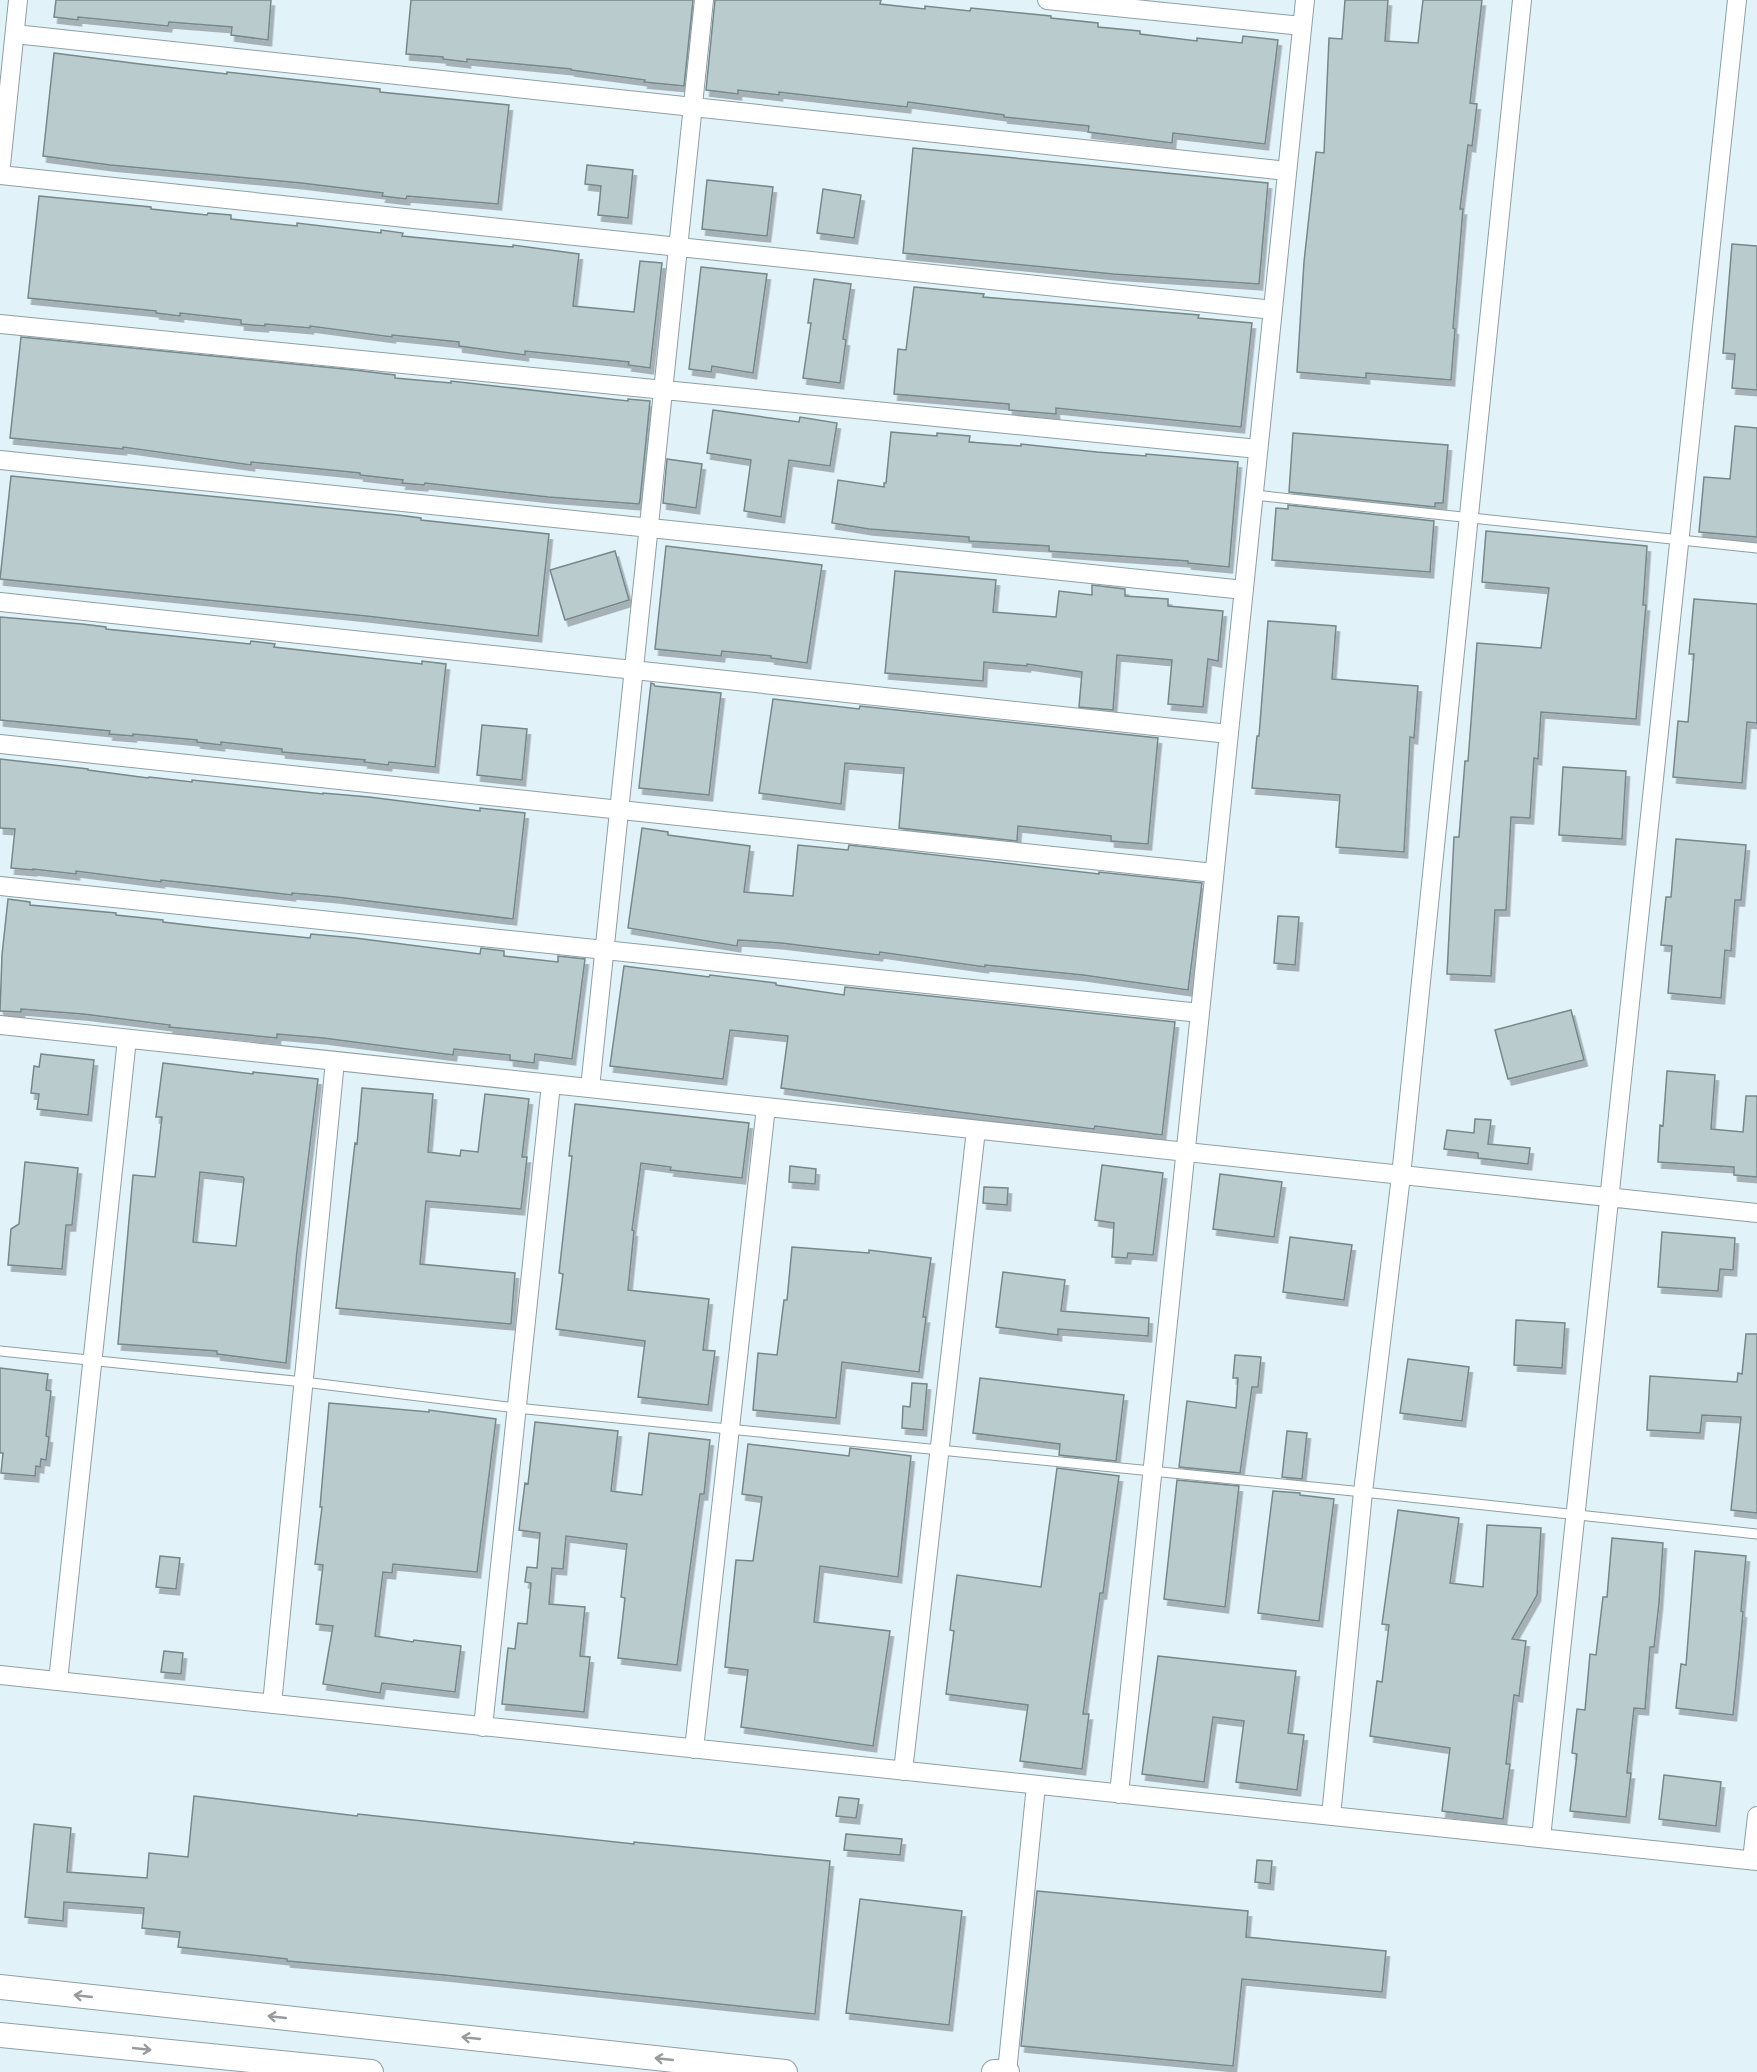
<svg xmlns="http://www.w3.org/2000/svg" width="1757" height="2072" viewBox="0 0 1757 2072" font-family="Quicksand,sans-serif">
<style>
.building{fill:#b9cbcd;stroke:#77888a;stroke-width:1.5;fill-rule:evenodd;filter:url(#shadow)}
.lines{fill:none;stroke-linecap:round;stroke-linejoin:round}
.service-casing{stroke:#8f9fa5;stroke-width:11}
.minor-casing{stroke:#8f9fa5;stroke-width:20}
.tertiary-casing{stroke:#8f9fa5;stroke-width:26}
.service{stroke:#fff;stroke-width:9}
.minor{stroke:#fff;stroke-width:18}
.tertiary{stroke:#fff;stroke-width:24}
.oneway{stroke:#989a9b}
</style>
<defs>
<filter id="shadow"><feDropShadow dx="3.5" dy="6" stdDeviation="0" flood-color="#0004"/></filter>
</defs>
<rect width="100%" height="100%" fill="#e2f2f9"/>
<path class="building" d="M 56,0 L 271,0 L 268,40 L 231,35 L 232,27 L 169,22 L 168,26 L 78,17 L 78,20 L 54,17 Z
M 411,0 L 693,0 L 684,86 L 644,82 L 645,80 L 571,70 L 571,69 L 467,59 L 467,62 L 443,59 L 443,57 L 406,54 Z
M 715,0 L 881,0 L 880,4 L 925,9 L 925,6 L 970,11 L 971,8 L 1051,16 L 1051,18 L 1098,23 L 1098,27 L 1140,31 L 1140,34 L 1197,41 L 1197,38 L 1242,43 L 1243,36 L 1278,40 L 1265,144 L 1173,133 L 1172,143 L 1088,132 L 1089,126 L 1004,117 L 1004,115 L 908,102 L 907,107 L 779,92 L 779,95 L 738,90 L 738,94 L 706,90 Z
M 1345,0 L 1388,0 L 1385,41 L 1418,43 L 1423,0 L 1482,0 L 1470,103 L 1477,104 L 1472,146 L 1468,145 L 1460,209 L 1463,209 L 1453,328 L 1455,329 L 1451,380 L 1366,373 L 1366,378 L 1297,372 L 1304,262 L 1316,152 L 1324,153 L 1329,38 L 1342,39 Z
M 54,53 L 140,64 L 227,74 L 227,72 L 380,89 L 380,92 L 509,105 L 498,204 L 407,196 L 406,199 L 382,196 L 383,193 L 301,183 L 110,165 L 43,156 Z
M 913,148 L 1268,183 L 1259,284 L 1113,274 L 903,253 Z
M 587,165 L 633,170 L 628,218 L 598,215 L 601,186 L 585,184 Z
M 707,180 L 773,187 L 767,236 L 702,229 Z
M 823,189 L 861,195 L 854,238 L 817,233 Z
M 39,196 L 151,207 L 151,209 L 207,215 L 208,213 L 231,215 L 231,219 L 297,226 L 297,223 L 381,233 L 381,230 L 403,233 L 402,236 L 513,247 L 513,245 L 579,254 L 573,306 L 634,312 L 640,261 L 662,263 L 650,368 L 628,365 L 629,362 L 525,351 L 525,355 L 459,346 L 459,342 L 392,335 L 392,337 L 310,326 L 310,328 L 265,324 L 265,326 L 241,324 L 241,320 L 180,313 L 180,316 L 156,313 L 156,311 L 28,298 Z
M 1732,244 L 1757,246 L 1757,390 L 1732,388 L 1735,354 L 1723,353 Z
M 701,267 L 767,274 L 753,373 L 712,366 L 711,372 L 689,369 Z
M 814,279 L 851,284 L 843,339 L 846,340 L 840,383 L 803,378 L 811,323 L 808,323 Z
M 914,287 L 984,294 L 983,297 L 1199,315 L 1198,318 L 1252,323 L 1241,427 L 1056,408 L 1056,414 L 1009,410 L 1009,404 L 894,394 L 898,349 L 906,350 Z
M 21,337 L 354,370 L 395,375 L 395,378 L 451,383 L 451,381 L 628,401 L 628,399 L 650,401 L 640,500 L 639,504 L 548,497 L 425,483 L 424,485 L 402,483 L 403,480 L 360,475 L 360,473 L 251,462 L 251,465 L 123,447 L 123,449 L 10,438 Z
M 713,410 L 799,422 L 800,417 L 837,423 L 830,466 L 789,460 L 781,517 L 744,511 L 751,460 L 707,453 Z
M 1735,426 L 1757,428 L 1757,537 L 1699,532 L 1704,477 L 1730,479 Z
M 891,432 L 937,436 L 937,433 L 970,436 L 969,442 L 1021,446 L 1021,444 L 1097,452 L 1146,456 L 1146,454 L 1238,462 L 1229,567 L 1188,563 L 1188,561 L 1049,551 L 1049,546 L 969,541 L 969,537 L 869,529 L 832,523 L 838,480 L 884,487 L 884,483 L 886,483 Z
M 1293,433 L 1448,445 L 1443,503 L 1435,503 L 1435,507 L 1289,492 Z
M 667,459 L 702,464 L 696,508 L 663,503 Z
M 11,476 L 398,515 L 421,518 L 421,520 L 549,534 L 538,636 L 366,616 L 0,579 Z
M 1288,505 L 1434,521 L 1430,572 L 1272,560 L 1276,508 L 1288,509 Z
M 1486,531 L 1647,546 L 1643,605 L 1646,605 L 1636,719 L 1541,712 L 1538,759 L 1534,758 L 1530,818 L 1511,817 L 1506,910 L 1495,910 L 1491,976 L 1447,974 L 1454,837 L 1459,837 L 1465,761 L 1468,761 L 1477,643 L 1541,648 L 1549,588 L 1482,582 Z
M 666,546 L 822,565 L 807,663 L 771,658 L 771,656 L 722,651 L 721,656 L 655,649 Z
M 615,551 L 629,600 L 565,620 L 550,570 Z
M 895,571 L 996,580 L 993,612 L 1056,617 L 1059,591 L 1092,595 L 1092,585 L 1125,589 L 1125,596 L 1168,599 L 1168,606 L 1223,611 L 1218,661 L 1208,659 L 1203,707 L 1168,704 L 1172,660 L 1117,655 L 1113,710 L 1079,707 L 1082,672 L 1027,664 L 1027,666 L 984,662 L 983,681 L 885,673 Z
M 1694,599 L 1757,604 L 1757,723 L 1747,722 L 1742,783 L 1673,777 L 1678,721 L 1688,722 L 1694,654 L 1689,654 Z
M 0,617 L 82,624 L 106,627 L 106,629 L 250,644 L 251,641 L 275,644 L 274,647 L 422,664 L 422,661 L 446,664 L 435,767 L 389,762 L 388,765 L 364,762 L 365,760 L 282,752 L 282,749 L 221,742 L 221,745 L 197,742 L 197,740 L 133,734 L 133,736 L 109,734 L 110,731 L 0,720 Z
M 1268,621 L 1336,626 L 1332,679 L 1418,686 L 1414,738 L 1410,737 L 1404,852 L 1336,847 L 1340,795 L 1252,788 L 1257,736 L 1259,736 Z
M 651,683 L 654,684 L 655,686 L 721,693 L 709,795 L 639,788 Z
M 773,699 L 859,709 L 860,706 L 1158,738 L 1148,844 L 1111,841 L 1111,836 L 1018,826 L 1017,841 L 899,828 L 904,768 L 845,763 L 841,804 L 759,793 Z
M 482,725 L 527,729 L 522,780 L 477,775 Z
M 0,759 L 88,769 L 88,770 L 148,778 L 149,777 L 192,782 L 192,780 L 323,794 L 323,793 L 369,797 L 480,811 L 480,808 L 525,813 L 513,919 L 336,897 L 292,893 L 292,895 L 161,880 L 161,882 L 76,871 L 76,874 L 33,869 L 33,870 L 11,868 L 15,829 L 0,828 Z
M 1563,767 L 1626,771 L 1622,839 L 1559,835 Z
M 642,828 L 668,832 L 668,835 L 750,846 L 744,892 L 793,896 L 798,845 L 848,850 L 849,845 L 1099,874 L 1099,872 L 1202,883 L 1188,990 L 1083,975 L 985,965 L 985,967 L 880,952 L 879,955 L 781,943 L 738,940 L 737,946 L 628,928 Z
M 1676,839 L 1746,845 L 1741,900 L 1735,900 L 1731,951 L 1725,950 L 1721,998 L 1668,993 L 1672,946 L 1661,945 L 1666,897 L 1671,897 Z
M 8,899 L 30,902 L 30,905 L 116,913 L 116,915 L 163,920 L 163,922 L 223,929 L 310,938 L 311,934 L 355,938 L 480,954 L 481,948 L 504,951 L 504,956 L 558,962 L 558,956 L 585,959 L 572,1059 L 535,1054 L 534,1063 L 510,1060 L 510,1055 L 454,1049 L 453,1055 L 323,1038 L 277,1034 L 277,1038 L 169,1027 L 170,1025 L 83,1014 L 21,1009 L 21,1012 L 0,1011 L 2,955 Z
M 1278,916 L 1299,917 L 1295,965 L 1274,963 Z
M 624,966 L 709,977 L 710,975 L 776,983 L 776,985 L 844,995 L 845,987 L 1175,1022 L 1162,1135 L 1095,1126 L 1094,1129 L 959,1112 L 781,1088 L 788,1036 L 730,1030 L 723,1079 L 610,1066 Z
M 1571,1010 L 1584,1060 L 1508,1079 L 1495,1030 Z
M 41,1054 L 94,1060 L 88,1115 L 37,1109 L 39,1094 L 31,1093 L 34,1066 L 39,1067 Z
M 163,1063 L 253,1074 L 253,1072 L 318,1079 L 297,1251 L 286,1363 L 217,1354 L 217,1351 L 118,1344 L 133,1175 L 155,1177 L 162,1117 L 156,1117 ZM 200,1172 L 243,1177 L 244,1179 L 236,1246 L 193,1242 Z
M 1667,1071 L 1715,1075 L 1711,1129 L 1743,1132 L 1746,1096 L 1757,1096 L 1757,1177 L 1734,1175 L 1734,1167 L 1658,1162 L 1660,1125 L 1663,1126 Z
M 362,1088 L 433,1094 L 428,1152 L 460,1156 L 461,1150 L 478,1152 L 485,1094 L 529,1099 L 522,1157 L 527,1157 L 521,1209 L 426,1201 L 420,1264 L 515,1273 L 511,1324 L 336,1308 L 355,1143 L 357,1144 Z
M 575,1104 L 749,1123 L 742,1178 L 670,1170 L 671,1167 L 641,1163 L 632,1230 L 634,1231 L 628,1290 L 709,1299 L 703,1350 L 715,1351 L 708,1405 L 638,1397 L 645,1341 L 556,1329 L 563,1274 L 559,1273 L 572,1156 L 569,1156 Z
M 1475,1119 L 1491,1120 L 1488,1144 L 1530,1148 L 1528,1164 L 1478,1158 L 1478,1153 L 1444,1149 L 1447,1130 L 1474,1133 Z
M 25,1162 L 78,1168 L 72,1225 L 66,1225 L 62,1269 L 8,1265 L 11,1229 L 19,1224 Z
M 1102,1165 L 1163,1173 L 1153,1255 L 1128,1253 L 1127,1258 L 1112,1257 L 1114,1223 L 1095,1220 Z
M 790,1166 L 816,1169 L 815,1184 L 789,1182 Z
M 1220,1174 L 1282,1182 L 1274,1237 L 1213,1229 Z
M 984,1187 L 1008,1188 L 1007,1205 L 983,1203 Z
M 1662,1232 L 1735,1238 L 1733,1270 L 1720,1269 L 1718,1291 L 1658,1287 Z
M 1290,1237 L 1352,1245 L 1344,1300 L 1283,1292 Z
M 792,1247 L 869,1253 L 869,1250 L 931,1258 L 923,1317 L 926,1317 L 919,1372 L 842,1362 L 836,1418 L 753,1410 L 758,1353 L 777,1355 L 784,1300 L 787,1300 Z
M 1003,1272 L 1065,1280 L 1061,1311 L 1149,1318 L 1148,1336 L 1058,1329 L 1058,1335 L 996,1327 Z
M 1516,1320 L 1565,1323 L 1562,1368 L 1514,1365 Z
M 1746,1334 L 1757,1334 L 1757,1513 L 1731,1510 L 1741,1417 L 1702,1415 L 1700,1433 L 1647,1430 L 1650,1376 L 1737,1382 L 1738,1373 L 1742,1374 Z
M 1235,1355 L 1261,1357 L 1258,1387 L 1252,1387 L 1240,1473 L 1179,1467 L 1187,1401 L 1236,1408 L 1238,1378 L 1233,1378 Z
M 1408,1359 L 1469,1367 L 1462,1421 L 1400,1413 Z
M 0,1368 L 48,1374 L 46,1390 L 51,1391 L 46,1436 L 49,1437 L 46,1460 L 41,1459 L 40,1467 L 36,1466 L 35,1476 L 1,1473 L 3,1453 L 0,1453 Z
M 980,1378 L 1124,1395 L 1116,1461 L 1059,1455 L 1060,1444 L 973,1433 Z
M 912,1383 L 927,1384 L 923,1430 L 902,1428 L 903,1406 L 910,1407 Z
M 329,1403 L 429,1412 L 429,1410 L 496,1419 L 477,1572 L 393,1564 L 392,1573 L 383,1572 L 375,1636 L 413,1642 L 414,1640 L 461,1646 L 455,1692 L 382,1683 L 380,1693 L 323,1684 L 333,1626 L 316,1624 L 323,1565 L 315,1564 L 322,1507 L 320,1507 Z
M 535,1422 L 618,1431 L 611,1491 L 642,1495 L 649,1433 L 710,1440 L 704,1494 L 700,1494 L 677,1665 L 618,1658 L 625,1598 L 621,1597 L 627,1544 L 566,1536 L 563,1569 L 552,1568 L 549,1604 L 585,1607 L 580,1656 L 590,1657 L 584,1712 L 502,1704 L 508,1648 L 515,1649 L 518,1623 L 527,1624 L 531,1583 L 525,1582 L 527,1567 L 537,1568 L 540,1533 L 519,1530 L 525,1483 L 528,1484 Z
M 1287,1431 L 1307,1433 L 1302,1479 L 1282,1477 Z
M 748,1444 L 849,1456 L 850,1448 L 911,1456 L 898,1577 L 820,1566 L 814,1622 L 890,1631 L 873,1746 L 741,1727 L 748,1670 L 725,1667 L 736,1560 L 753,1561 L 762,1497 L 742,1494 Z
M 1057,1468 L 1119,1476 L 1103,1593 L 1100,1593 L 1083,1714 L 1089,1714 L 1082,1769 L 1020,1761 L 1028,1705 L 946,1694 L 954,1631 L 950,1630 L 957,1575 L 1041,1587 Z
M 1177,1480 L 1239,1486 L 1225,1607 L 1164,1599 Z
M 1273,1491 L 1300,1493 L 1300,1495 L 1334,1499 L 1319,1621 L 1258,1613 Z
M 1398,1510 L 1459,1518 L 1450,1583 L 1483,1587 L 1487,1525 L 1541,1528 L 1537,1595 L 1512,1639 L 1526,1641 L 1519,1696 L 1514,1695 L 1506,1764 L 1510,1764 L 1503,1819 L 1442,1811 L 1450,1748 L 1370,1736 L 1377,1681 L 1382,1682 L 1389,1625 L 1382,1624 Z
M 1612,1538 L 1663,1543 L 1659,1603 L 1654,1647 L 1650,1647 L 1645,1709 L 1634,1708 L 1627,1773 L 1631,1773 L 1626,1817 L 1570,1811 L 1577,1754 L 1572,1753 L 1577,1709 L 1585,1710 L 1590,1654 L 1596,1655 L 1603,1597 L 1607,1597 Z
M 1695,1551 L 1746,1556 L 1741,1611 L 1743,1612 L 1739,1656 L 1733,1715 L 1676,1708 L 1681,1664 L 1686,1665 Z
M 160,1556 L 180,1558 L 176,1589 L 156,1587 Z
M 164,1651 L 183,1653 L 181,1674 L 161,1672 Z
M 1158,1656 L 1296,1671 L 1288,1733 L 1304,1735 L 1297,1790 L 1236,1782 L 1244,1721 L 1213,1717 L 1204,1782 L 1142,1774 Z
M 1664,1775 L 1721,1782 L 1716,1826 L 1659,1819 Z
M 194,1796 L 357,1816 L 358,1814 L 634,1844 L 634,1842 L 830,1861 L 815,2014 L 444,1975 L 287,1961 L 287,1959 L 178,1947 L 180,1932 L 142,1928 L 144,1908 L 64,1902 L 63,1921 L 25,1917 L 34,1824 L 71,1828 L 67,1872 L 147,1878 L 149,1853 L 188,1857 Z
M 839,1797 L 859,1799 L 856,1818 L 836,1816 Z
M 846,1834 L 902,1839 L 900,1855 L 844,1850 Z
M 1257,1860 L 1272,1861 L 1270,1884 L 1255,1882 Z
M 1037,1891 L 1248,1911 L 1246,1937 L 1386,1951 L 1382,1992 L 1242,1979 L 1233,2066 L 1021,2046 Z
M 860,1899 L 962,1911 L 949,2025 L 846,2013 Z"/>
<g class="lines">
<defs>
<path id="service" d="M 1254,495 L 1757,548
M 0,1351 L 304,1382 L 516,1408 L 1363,1492 L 1757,1534"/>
<path id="minor" d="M 1047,0 L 1302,26
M 15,34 L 1287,171
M 0,175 L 1273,310
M 0,175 L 18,0
M 0,324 L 1258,449
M 0,460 L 1244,590
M 0,602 L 1229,734
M 0,744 L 1214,873
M 0,886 L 1200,1013
M 0,1025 L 1757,1213
M 590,1088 L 704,0
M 0,1675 L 1757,1861
M 58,1681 L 127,1039
M 272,1704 L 335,1061
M 483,1727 L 551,1084
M 694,1749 L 766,1107
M 903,1771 L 976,1130
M 1119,1794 L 1305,0
M 1331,1816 L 1363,1492 L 1401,1176 L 1522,0
M 1541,1838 L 1737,0
M 1752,1860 L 1757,1816
M 1007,2072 L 1036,1785"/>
<path id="tertiary" d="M 0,1987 L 785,2072
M 0,2035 L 371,2072
M 994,2072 L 1007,2072"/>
</defs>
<use href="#service" class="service-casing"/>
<use href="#minor" class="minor-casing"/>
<use href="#tertiary" class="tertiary-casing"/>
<use href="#service" class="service"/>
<use href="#minor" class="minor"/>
<use href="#tertiary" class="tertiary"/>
</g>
<defs><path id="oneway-shaft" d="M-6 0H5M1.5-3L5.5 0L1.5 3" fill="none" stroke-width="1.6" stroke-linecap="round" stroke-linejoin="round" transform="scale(1.5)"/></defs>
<g class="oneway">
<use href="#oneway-shaft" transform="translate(83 1996) rotate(-174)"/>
<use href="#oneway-shaft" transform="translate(277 2017) rotate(-174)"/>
<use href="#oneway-shaft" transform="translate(471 2038) rotate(-174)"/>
<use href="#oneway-shaft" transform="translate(142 2049) rotate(6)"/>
<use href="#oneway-shaft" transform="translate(664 2059) rotate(-174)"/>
</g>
</svg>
